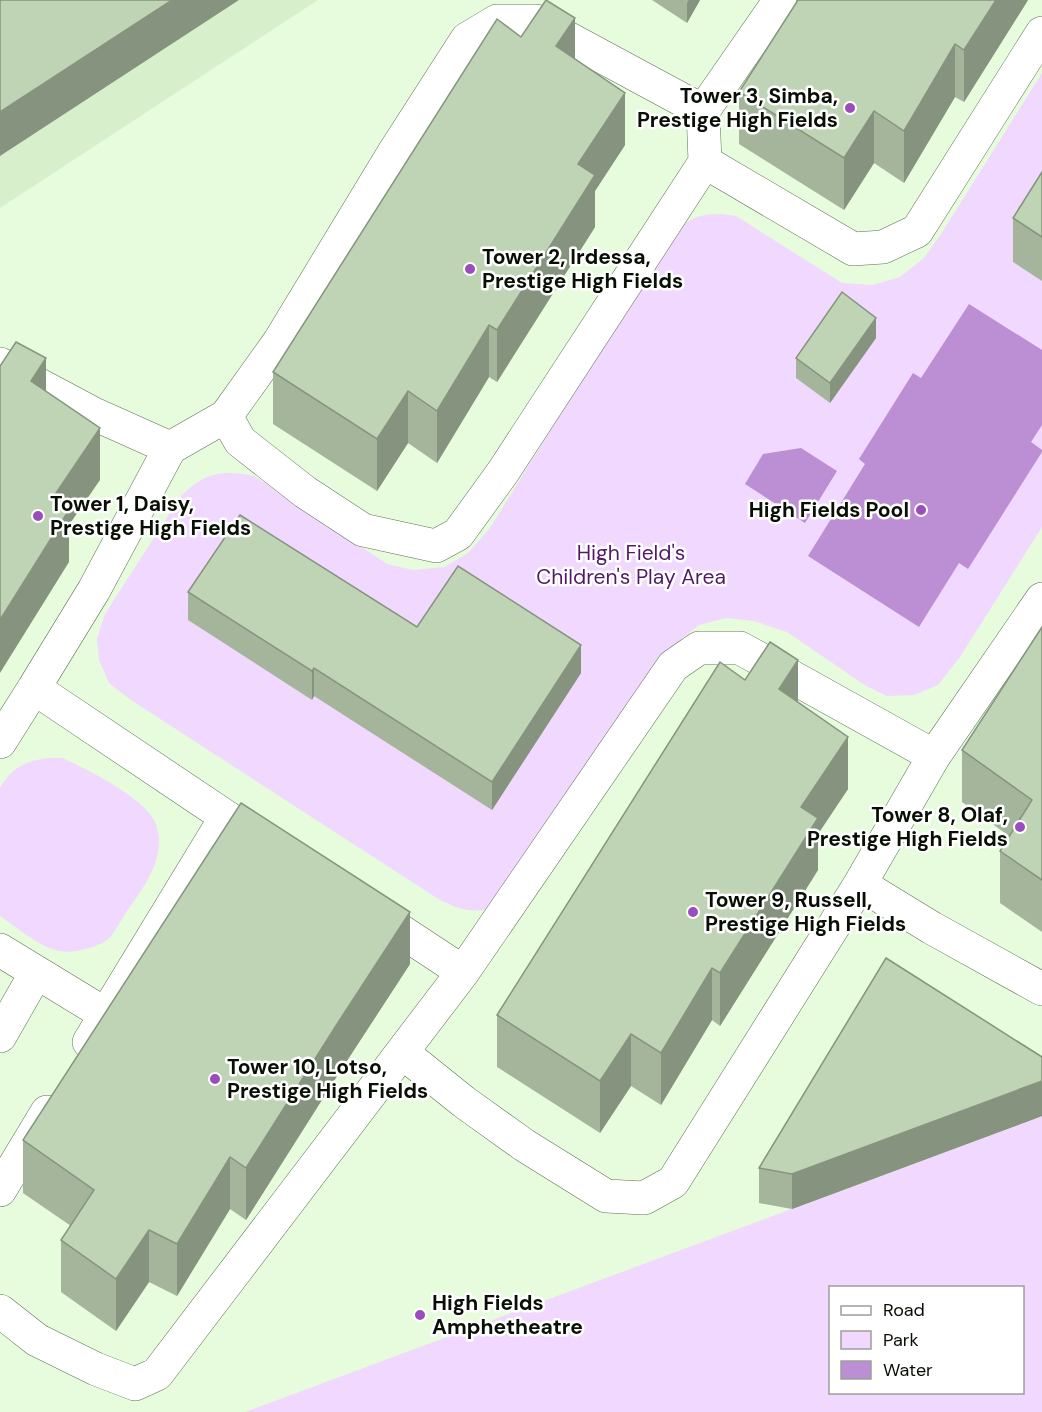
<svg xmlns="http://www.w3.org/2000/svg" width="1042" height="1412" viewBox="0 0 1042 1412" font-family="'DM Sans',sans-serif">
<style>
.built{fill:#d7f0cb}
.green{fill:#f1d8fe;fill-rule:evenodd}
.water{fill:#bc8ed3}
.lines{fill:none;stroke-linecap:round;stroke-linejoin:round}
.minor-casing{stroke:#607157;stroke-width:34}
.minor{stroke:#fff;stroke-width:33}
.wall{fill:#a4b59c}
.shaded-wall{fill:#86947f}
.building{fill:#bfd3b5;stroke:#86947f;stroke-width:1.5}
.poi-dot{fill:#9b4dbe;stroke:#fff;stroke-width:2}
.labels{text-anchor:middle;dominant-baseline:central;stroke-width:5;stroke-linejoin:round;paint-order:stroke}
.poi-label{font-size:21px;font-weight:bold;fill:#080f05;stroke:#fff;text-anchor:start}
.park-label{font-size:21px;fill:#52196a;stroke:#fff}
</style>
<rect width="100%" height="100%" fill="#e7fbdd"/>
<path class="built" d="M 0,0 L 318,0 L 0,208 Z"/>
<path class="green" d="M 1042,73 L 1042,527 L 960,657 L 938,685 L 914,695 L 887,696 L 866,686 L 787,632 L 754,621 L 726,618 L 699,625 L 681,639 L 510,898 C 501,902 492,908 483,910 C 456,914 433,895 412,882 L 131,700 L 109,683 L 99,660 L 97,639 L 105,614 L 180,497 C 204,473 221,469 254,476 L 387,564 L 413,570 L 444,567 L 468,553 L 490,528 L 667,242 C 686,216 704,211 736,216 L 842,283 L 873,285 L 900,277 L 924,258 L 941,234 Z
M 62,758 C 87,769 143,797 155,822 C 169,856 143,888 125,914 C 120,922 114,934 107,940 C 96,948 72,954 59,951 C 37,946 18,928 0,916 L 0,788 C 14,763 35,757 62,758 Z
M 1042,1116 L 1042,1412 L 245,1412 ZM 830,1288 L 1022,1288 L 1022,1392 L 830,1392 Z"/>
<path class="water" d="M 969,304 L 1042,350 L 1042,425 L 1031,442 L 1042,450 L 1042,452 L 968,569 L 959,563 L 919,627 L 808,556 L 865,464 L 859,459 L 913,373 L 921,378 Z
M 801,448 L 837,471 L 805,523 L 745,484 L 763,454 Z"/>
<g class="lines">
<defs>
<path id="minor" d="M 705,162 L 853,249 L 883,247 L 917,231 L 1042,33
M 0,364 L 94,414 L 170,448 L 94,590 L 34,688 L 268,845
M 226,416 L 240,441 L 305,492 L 363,530 L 436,546 L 458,534 L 503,472 L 705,162 L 703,111
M 170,448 L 226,416 L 279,342 L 393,154 L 467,39 L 497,21 L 536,21 L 703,111 L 780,0
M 0,742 L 34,688
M 860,884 L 934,756
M 372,912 L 463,972
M 0,950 L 105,1014
M 0,1036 L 36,973
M 89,1042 L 226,817
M 403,1053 L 464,1102 L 524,1145 L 606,1196 L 644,1198 L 673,1182 L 860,884 L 932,928 L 1042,989
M 0,1190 L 47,1112
M 0,1311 L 37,1340 L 96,1369 L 135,1384 L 157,1374 L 463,972 L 673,666 L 699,648 L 740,648 L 934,756 L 1042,599"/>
</defs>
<use href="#minor" class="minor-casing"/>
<use href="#minor" class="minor"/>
</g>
<path class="wall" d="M 652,0 L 700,0 L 687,23 Z
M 798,0 L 1028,0 L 964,102 L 955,97 L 904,183 L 874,163 L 844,210 L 739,144 L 739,92 Z
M 521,37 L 575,59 L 625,145 L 595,191 L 595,227 L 497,382 L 489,377 L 437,463 L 408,443 L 377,491 L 273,424 L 273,372 Z
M 1042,172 L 1042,281 L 1013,262 L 1013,218 Z
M 876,338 L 830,403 L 796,378 L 796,358 Z
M 188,592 L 417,627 L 581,673 L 492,810 L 314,696 L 312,700 L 188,620 Z
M 1042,627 L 1042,932 L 1000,903 L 1000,851 L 1009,836 L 962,802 L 962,750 Z
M 745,680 L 798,702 L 848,789 L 818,834 L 818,870 L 720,1026 L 712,1020 L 661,1105 L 631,1086 L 600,1133 L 497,1067 L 497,1015 Z
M 410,964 L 339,1073 L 246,1220 L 230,1209 L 177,1296 L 149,1282 L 116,1331 L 61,1292 L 61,1240 L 71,1226 L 23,1193 L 23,1140 Z
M 1042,1057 L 1042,1116 L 792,1209 L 759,1203 L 759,1168 Z"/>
<path class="shaded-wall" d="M 172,0 L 239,0 L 0,156 L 0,112 Z
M 689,0 L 700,0 L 687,23 L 687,3 Z
M 996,0 L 1028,0 L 964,102 L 964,50 Z
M 575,18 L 575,70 L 556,46 Z
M 955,44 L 955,97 L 904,183 L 904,131 Z
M 625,93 L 625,145 L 595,191 L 595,227 L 497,382 L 497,330 L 578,164 Z
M 874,111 L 874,163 L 844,210 L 844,158 Z
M 876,318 L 876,338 L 830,403 L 830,383 Z
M 489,325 L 489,377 L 437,463 L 437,411 Z
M 46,358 L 46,410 L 31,381 Z
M 408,391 L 408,443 L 377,491 L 377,439 Z
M 100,428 L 100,480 L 69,525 L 69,562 L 0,673 L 0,620 L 52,499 Z
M 581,645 L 581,673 L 492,810 L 492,782 Z
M 798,660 L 798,712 L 779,689 Z
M 314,668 L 314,696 L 312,700 L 312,671 Z
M 848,737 L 848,789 L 818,834 L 818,870 L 720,1026 L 720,973 L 801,807 Z
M 410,912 L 410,964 L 339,1073 L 246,1220 L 246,1168 L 339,1021 Z
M 712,968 L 712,1020 L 661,1105 L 661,1053 Z
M 631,1034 L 631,1086 L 600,1133 L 600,1081 Z
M 1042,1081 L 1042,1116 L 792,1209 L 792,1174 Z
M 230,1157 L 230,1209 L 177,1296 L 177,1244 Z
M 149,1230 L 149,1282 L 116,1331 L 116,1279 Z"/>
<path class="building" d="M 0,0 L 172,0 L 0,112 Z
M 546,0 L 575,18 L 556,46 L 625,93 L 578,164 L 595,175 L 497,330 L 489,325 L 437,411 L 408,391 L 377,439 L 273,372 L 497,19 L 521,37 Z
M 798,0 L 996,0 L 964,50 L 955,44 L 904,131 L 874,111 L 844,158 L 739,92 Z
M 1042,172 L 1042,237 L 1013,218 Z
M 842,292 L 876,318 L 830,383 L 796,358 Z
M 16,342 L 46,358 L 31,381 L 100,428 L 52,499 L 69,510 L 0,620 L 0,366 Z
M 240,515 L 417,627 L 458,566 L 581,645 L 492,782 L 314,668 L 312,671 L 188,592 Z
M 1042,627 L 1042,880 L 1000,851 L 1032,800 L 962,750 Z
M 770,642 L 798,660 L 779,689 L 848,737 L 801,807 L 818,818 L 720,973 L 712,968 L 661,1053 L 631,1034 L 600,1081 L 497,1015 L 720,662 L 745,680 Z
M 241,803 L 410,912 L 339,1021 L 246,1168 L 230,1157 L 177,1244 L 149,1230 L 116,1279 L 61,1240 L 94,1190 L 23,1140 Z
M 886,958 L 1042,1057 L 1042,1081 L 792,1174 L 759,1168 Z"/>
<g class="poi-dot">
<circle cx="850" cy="108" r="6"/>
<circle cx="470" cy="269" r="6"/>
<circle cx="921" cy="510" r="6"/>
<circle cx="38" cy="516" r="6"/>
<circle cx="1020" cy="827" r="6"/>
<circle cx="693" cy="912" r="6"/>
<circle cx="215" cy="1079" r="6"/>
<circle cx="420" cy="1315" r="6"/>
</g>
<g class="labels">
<g class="poi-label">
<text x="838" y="96" text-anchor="end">Tower 3, Simba,<tspan x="838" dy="24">Prestige High Fields</tspan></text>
<text x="482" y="257">Tower 2, Irdessa,<tspan x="482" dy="24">Prestige High Fields</tspan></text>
<text x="50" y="504">Tower 1, Daisy,<tspan x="50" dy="24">Prestige High Fields</tspan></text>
<text x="909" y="510" text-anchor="end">High Fields Pool</text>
<text x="1008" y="815" text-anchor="end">Tower 8, Olaf,<tspan x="1008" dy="24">Prestige High Fields</tspan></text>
<text x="705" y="900">Tower 9, Russell,<tspan x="705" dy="24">Prestige High Fields</tspan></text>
<text x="227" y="1067">Tower 10, Lotso,<tspan x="227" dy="24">Prestige High Fields</tspan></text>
<text x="432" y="1303">High Fields<tspan x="432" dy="24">Amphetheatre</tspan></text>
</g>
<g class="park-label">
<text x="631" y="553">High Field's<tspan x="631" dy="24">Children's Play Area</tspan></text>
</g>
</g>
<rect x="829" y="1286" width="195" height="108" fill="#ffffff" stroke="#9c9f9b" stroke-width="1.5"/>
<rect x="841" y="1306" width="30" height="9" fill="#ffffff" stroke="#9c9f9b" stroke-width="1.5"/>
<text x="883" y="1316" font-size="18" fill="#080f05">Road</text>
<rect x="841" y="1331" width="30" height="18" fill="#f1d8fe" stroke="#9c9f9b" stroke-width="1.5"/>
<text x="883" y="1346" font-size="18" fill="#080f05">Park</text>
<rect x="841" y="1361" width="30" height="18" fill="#bc8ed3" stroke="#9c9f9b" stroke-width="1.5"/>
<text x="883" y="1376" font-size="18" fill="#080f05">Water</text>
</svg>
